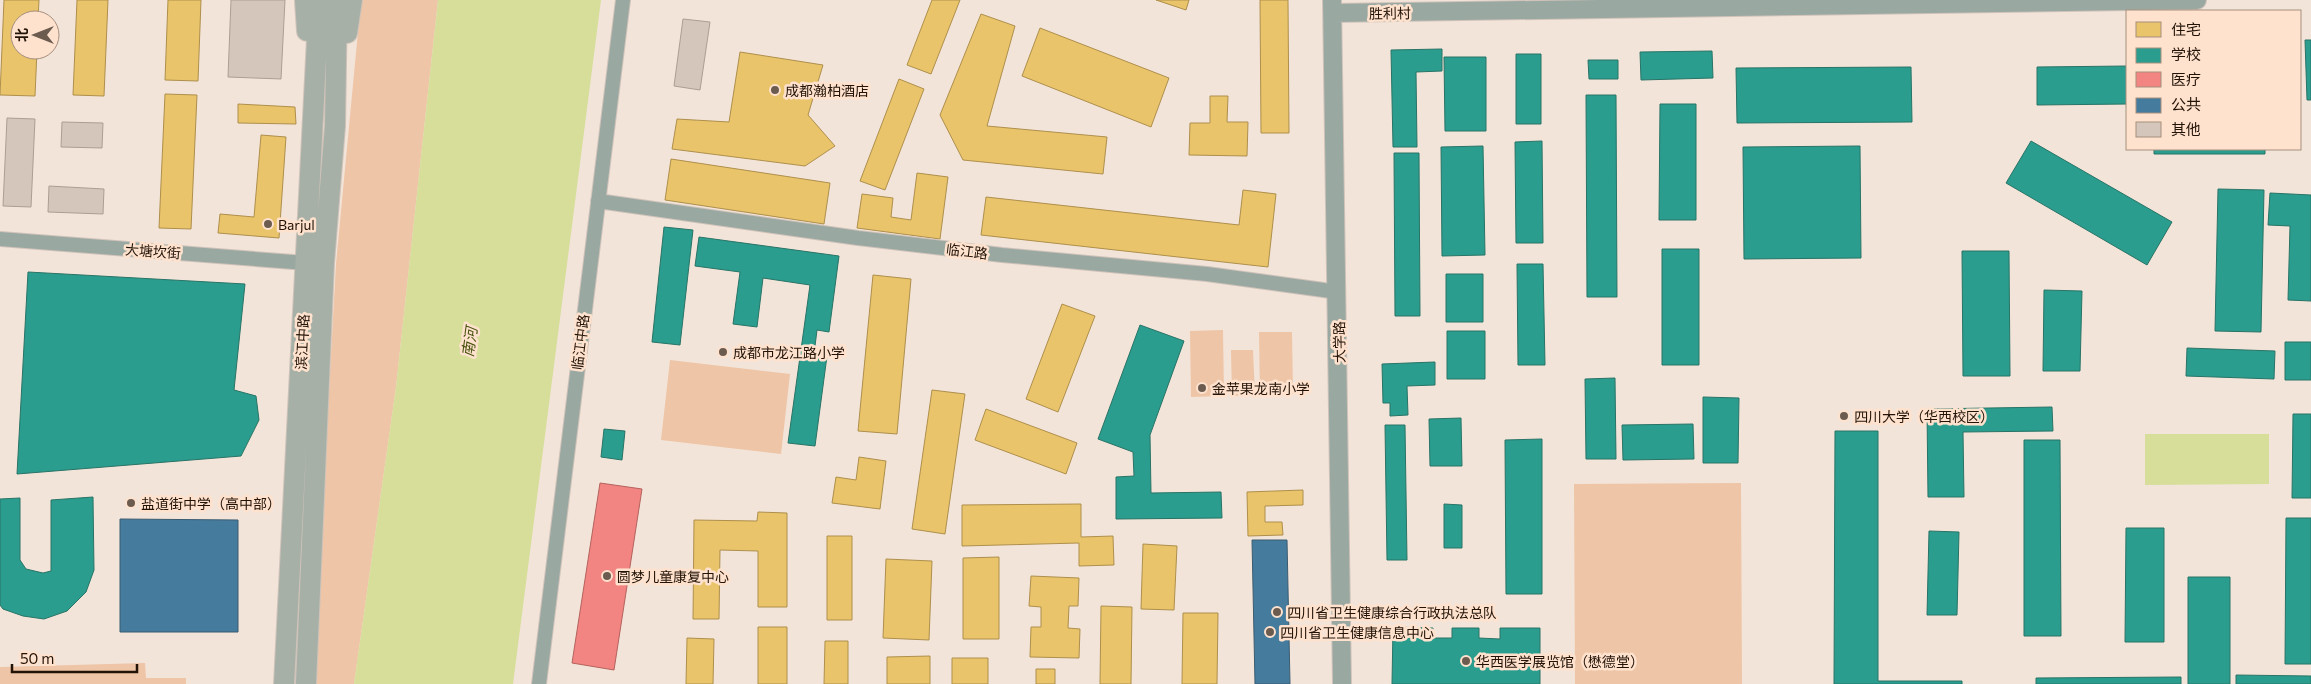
<svg xmlns="http://www.w3.org/2000/svg" width="2311" height="684" viewBox="0 0 2311 684" font-family="Commissioner,'Noto Sans SC',sans-serif">
<style>
.green{fill:#eec5a6}
.water{fill:#d6de9a}
.homes{fill:#e9c46a;stroke:#ae8f4c}
.schools{fill:#2a9d8f;stroke:#287466}
.health{fill:#f28482;stroke:#b4625d}
.public{fill:#457b9d;stroke:#3b5c70}
.building{fill:#d5c6bb;stroke:#ad9e94}
.lines{fill:none;stroke-linecap:round;stroke-linejoin:round}
.minor-casing{stroke:#cfc3ba;stroke-width:16}
.tertiary-casing{stroke:#cfc3ba;stroke-width:20}
.secondary-casing{stroke:#cfc3ba;stroke-width:22}
.minor{stroke:#9aa8a2;stroke-width:14}
.tertiary{stroke:#9aa8a2;stroke-width:18}
.secondary{stroke:#a7b0a7;stroke-width:20}
.poi-dot{fill:#6c5c50;stroke:#fee2ce;stroke-width:2}
.labels{text-anchor:middle;dominant-baseline:central;stroke-width:5;stroke-linejoin:round;paint-order:stroke}
.street-label{font-size:14px;fill:#231307;stroke:#fee2ce}
.poi-label{font-size:14px;fill:#231307;stroke:#fee2ce;text-anchor:start}
.water-label{font-size:15px;font-style:italic;fill:#47520d;stroke:#fee2ce}
</style>
<rect width="100%" height="100%" fill="#f3e4d9"/>
<path class="green" d="M 361,0 L 438,0 L 396,387 L 354,684 L 313,684 L 336,264 Z
M 1223,330 L 1224,396 L 1191,397 L 1190,331 Z
M 1259,332 L 1292,332 L 1293,394 L 1260,394 Z
M 1231,350 L 1253,350 L 1255,395 L 1232,396 Z
M 670,360 L 790,374 L 781,454 L 661,440 Z
M 1741,483 L 1742,684 L 1575,684 L 1574,484 Z
M 145,663 L 146,678 L 186,678 L 186,684 L 0,684 L 0,667 Z"/>
<path class="water" d="M 438,0 L 601,0 L 513,684 L 354,684 L 396,387 Z
M 2145,434 L 2269,434 L 2269,484 L 2145,485 Z"/>
<path class="homes" d="M 4,0 L 39,0 L 38,20 L 20,20 L 20,50 L 37,50 L 35,96 L 0,95 Z
M 77,0 L 108,0 L 104,96 L 73,95 Z
M 168,0 L 201,0 L 198,81 L 165,80 Z
M 932,0 L 960,0 L 931,74 L 907,65 Z
M 1156,0 L 1189,0 L 1186,10 Z
M 1260,0 L 1288,0 L 1289,133 L 1261,133 Z
M 981,14 L 1015,26 L 987,126 L 1107,137 L 1103,174 L 963,160 L 940,115 Z
M 1040,28 L 1169,78 L 1151,127 L 1022,76 Z
M 740,52 L 823,65 L 808,115 L 835,146 L 805,166 L 672,149 L 677,119 L 729,122 Z
M 899,79 L 924,89 L 885,190 L 860,181 Z
M 165,94 L 197,95 L 191,229 L 159,228 Z
M 1210,96 L 1228,96 L 1227,122 L 1248,122 L 1247,156 L 1189,155 L 1190,123 L 1210,123 Z
M 238,104 L 295,107 L 296,124 L 238,123 Z
M 261,135 L 286,137 L 279,238 L 218,233 L 220,214 L 254,217 Z
M 671,159 L 830,183 L 824,224 L 665,200 Z
M 917,173 L 948,177 L 940,239 L 857,228 L 862,194 L 893,198 L 891,217 L 911,220 Z
M 1243,190 L 1276,194 L 1268,267 L 981,235 L 986,197 L 1239,225 Z
M 873,275 L 911,279 L 897,434 L 858,431 Z
M 1062,304 L 1095,316 L 1058,412 L 1026,399 Z
M 932,390 L 965,394 L 945,534 L 912,529 Z
M 986,409 L 1077,443 L 1066,474 L 975,440 Z
M 859,457 L 886,461 L 880,509 L 832,503 L 836,477 L 856,480 Z
M 1303,490 L 1303,505 L 1265,506 L 1265,522 L 1282,522 L 1283,535 L 1248,536 L 1247,492 Z
M 1081,504 L 1081,537 L 1113,536 L 1114,565 L 1079,566 L 1079,543 L 962,546 L 962,505 Z
M 758,512 L 787,513 L 787,607 L 758,607 L 758,551 L 720,550 L 719,619 L 693,619 L 694,520 L 757,521 Z
M 827,536 L 852,536 L 852,620 L 827,620 Z
M 1143,544 L 1177,546 L 1174,610 L 1141,609 Z
M 999,557 L 999,639 L 963,639 L 963,558 Z
M 886,559 L 932,561 L 929,640 L 883,638 Z
M 1031,576 L 1079,578 L 1078,606 L 1069,606 L 1068,628 L 1080,629 L 1079,658 L 1030,657 L 1031,627 L 1041,627 L 1041,607 L 1029,606 Z
M 1101,606 L 1132,607 L 1131,684 L 1100,684 Z
M 1183,613 L 1218,613 L 1217,684 L 1182,684 Z
M 758,627 L 787,627 L 787,684 L 758,684 Z
M 687,638 L 714,639 L 713,684 L 686,684 Z
M 825,641 L 848,641 L 848,684 L 824,684 Z
M 930,656 L 930,684 L 887,684 L 887,657 Z
M 952,658 L 988,658 L 988,684 L 952,684 Z
M 1036,669 L 1055,669 L 1055,684 L 1036,684 Z"/>
<path class="schools" d="M 2305,40 L 2311,40 L 2311,100 L 2307,100 Z
M 1442,49 L 1442,71 L 1416,72 L 1417,147 L 1393,147 L 1391,50 Z
M 1712,51 L 1713,78 L 1641,80 L 1640,52 Z
M 1516,54 L 1541,54 L 1541,124 L 1516,124 Z
M 1444,57 L 1486,57 L 1486,131 L 1445,131 Z
M 1588,60 L 1618,60 L 1618,79 L 1589,79 Z
M 2127,66 L 2127,104 L 2037,105 L 2037,67 Z
M 1911,67 L 1912,122 L 1737,123 L 1736,68 Z
M 1586,95 L 1616,95 L 1617,297 L 1587,297 Z
M 1660,104 L 1696,104 L 1696,220 L 1659,220 Z
M 1542,141 L 1543,243 L 1516,243 L 1515,142 Z
M 2031,141 L 2172,222 L 2147,265 L 2006,183 Z
M 1483,146 L 1485,255 L 1442,256 L 1441,147 Z
M 1860,146 L 1861,258 L 1744,259 L 1743,147 Z
M 2154,149 L 2265,149 L 2265,154 L 2154,154 Z
M 1394,153 L 1419,153 L 1420,316 L 1395,316 Z
M 2218,189 L 2264,190 L 2261,332 L 2215,331 Z
M 2270,193 L 2311,195 L 2311,301 L 2288,300 L 2290,226 L 2268,225 Z
M 664,227 L 693,230 L 680,345 L 652,342 Z
M 699,237 L 839,256 L 829,332 L 817,330 L 814,354 L 827,356 L 815,446 L 788,443 L 810,285 L 763,278 L 757,327 L 733,324 L 740,272 L 695,266 Z
M 1662,249 L 1699,249 L 1699,365 L 1662,365 Z
M 1962,251 L 2009,251 L 2010,376 L 1963,376 Z
M 1517,264 L 1543,264 L 1545,365 L 1518,365 Z
M 28,272 L 245,284 L 234,390 L 256,396 L 259,420 L 241,456 L 17,474 Z
M 1446,274 L 1483,274 L 1483,322 L 1446,322 Z
M 2044,290 L 2082,291 L 2080,371 L 2043,371 Z
M 1140,325 L 1184,341 L 1150,435 L 1151,493 L 1221,492 L 1222,518 L 1116,519 L 1116,477 L 1134,476 L 1133,452 L 1098,439 Z
M 1447,331 L 1485,331 L 1485,379 L 1447,379 Z
M 2285,342 L 2311,342 L 2311,380 L 2285,380 Z
M 2187,348 L 2275,351 L 2274,379 L 2186,376 Z
M 1435,362 L 1435,385 L 1407,386 L 1408,415 L 1390,416 L 1390,403 L 1383,403 L 1382,364 Z
M 1615,378 L 1616,459 L 1586,459 L 1585,379 Z
M 1703,397 L 1739,398 L 1738,463 L 1703,463 Z
M 2052,407 L 2053,431 L 1963,432 L 1964,497 L 1928,497 L 1927,409 Z
M 2293,414 L 2311,414 L 2311,498 L 2292,498 Z
M 1461,418 L 1462,466 L 1430,466 L 1429,419 Z
M 1693,424 L 1694,459 L 1623,460 L 1622,425 Z
M 1385,425 L 1405,425 L 1407,560 L 1387,560 Z
M 604,429 L 625,431 L 622,460 L 601,457 Z
M 1835,431 L 1878,431 L 1878,681 L 1962,681 L 1962,684 L 1834,684 Z
M 1542,439 L 1542,594 L 1506,594 L 1505,440 Z
M 2024,440 L 2060,440 L 2061,636 L 2024,636 Z
M 93,497 L 94,570 L 86,592 L 67,611 L 44,619 L 23,616 L 3,609 L 0,605 L 0,499 L 20,498 L 20,560 L 26,569 L 43,573 L 51,571 L 51,500 Z
M 1444,504 L 1462,505 L 1462,548 L 1444,548 Z
M 2286,518 L 2311,518 L 2311,664 L 2285,664 Z
M 2126,528 L 2164,528 L 2164,642 L 2125,642 Z
M 1929,531 L 1959,532 L 1957,615 L 1927,615 Z
M 2188,577 L 2230,577 L 2230,684 L 2188,684 Z
M 1393,627 L 1433,628 L 1432,638 L 1452,638 L 1452,628 L 1479,628 L 1479,638 L 1500,639 L 1500,628 L 1540,628 L 1540,684 L 1392,684 Z
M 2236,675 L 2311,676 L 2311,684 L 2236,684 Z
M 2181,677 L 2181,684 L 2036,684 L 2036,678 Z"/>
<path class="health" d="M 600,483 L 642,489 L 614,670 L 572,663 Z"/>
<path class="public" d="M 120,519 L 238,520 L 238,632 L 120,632 Z
M 1252,540 L 1287,540 L 1290,684 L 1255,684 Z"/>
<path class="building" d="M 231,0 L 285,0 L 281,79 L 228,77 Z
M 683,19 L 710,22 L 700,90 L 674,86 Z
M 7,118 L 35,119 L 31,207 L 3,206 Z
M 62,122 L 103,123 L 102,148 L 61,147 Z
M 49,186 L 104,189 L 103,214 L 48,212 Z"/>
<g class="lines">
<defs>
<path id="minor" d="M 598,201 L 858,238 L 1002,255 L 1207,274 L 1338,292
M 0,239 L 306,263
M 539,684 L 623,0"/>
<path id="tertiary" d="M 1332,0 L 1342,684
M 1333,13 L 2197,0"/>
<path id="secondary" d="M 305,0 L 307,31
M 347,33 L 352,0
M 284,684 L 319,0
M 306,684 L 324,263 L 335,126 L 337,0"/>
</defs>
<use href="#minor" class="minor-casing"/>
<use href="#tertiary" class="tertiary-casing"/>
<use href="#secondary" class="secondary-casing"/>
<use href="#minor" class="minor"/>
<use href="#tertiary" class="tertiary"/>
<use href="#secondary" class="secondary"/>
</g>
<g class="poi-dot">
<circle cx="775" cy="90" r="5"/>
<circle cx="268" cy="224" r="5"/>
<circle cx="723" cy="352" r="5"/>
<circle cx="1202" cy="388" r="5"/>
<circle cx="1844" cy="416" r="5"/>
<circle cx="131" cy="503" r="5"/>
<circle cx="607" cy="576" r="5"/>
<circle cx="1277" cy="612" r="5"/>
<circle cx="1270" cy="632" r="5"/>
<circle cx="1466" cy="661" r="5"/>
</g>
<g class="labels">
<g class="street-label">
<text transform="translate(1390 13) rotate(-1)">胜利村</text>
<text transform="translate(153 251) rotate(4)">大塘坎街</text>
<text transform="translate(967 251) rotate(7)">临江路</text>
<text transform="translate(302 342) rotate(-87)">滨江中路</text>
<text transform="translate(580 342) rotate(-83)">临江中路</text>
<text transform="translate(1339 342) rotate(-91)">大学路</text>
</g>
<g class="poi-label">
<text x="785" y="90">成都瀚柏酒店</text>
<text x="278" y="224">Barjul</text>
<text x="733" y="352">成都市龙江路小学</text>
<text x="1212" y="388">金苹果龙南小学</text>
<text x="1854" y="416">四川大学（华西校区）</text>
<text x="141" y="503">盐道街中学（高中部）</text>
<text x="617" y="576">圆梦儿童康复中心</text>
<text x="1287" y="612">四川省卫生健康综合行政执法总队</text>
<text x="1280" y="632">四川省卫生健康信息中心</text>
<text x="1476" y="661">华西医学展览馆（懋德堂）</text>
</g>
<g class="water-label">
<text transform="translate(469 342) rotate(-82)">南河</text>
</g>
</g>
<rect x="2126" y="10" width="175" height="140" fill="#fee2ce" stroke="#a68f7e"/>
<rect x="2136" y="22" width="25" height="15" fill="#e9c46a" stroke="#a68f7e"/>
<text x="2171" y="35" font-size="15" fill="#231307">住宅</text>
<rect x="2136" y="48" width="25" height="15" fill="#2a9d8f" stroke="#a68f7e"/>
<text x="2171" y="60" font-size="15" fill="#231307">学校</text>
<rect x="2136" y="72" width="25" height="15" fill="#f28482" stroke="#a68f7e"/>
<text x="2171" y="85" font-size="15" fill="#231307">医疗</text>
<rect x="2136" y="98" width="25" height="15" fill="#457b9d" stroke="#a68f7e"/>
<text x="2171" y="110" font-size="15" fill="#231307">公共</text>
<rect x="2136" y="122" width="25" height="15" fill="#d5c6bb" stroke="#a68f7e"/>
<text x="2171" y="135" font-size="15" fill="#231307">其他</text>
<g transform="translate(35 35) rotate(270)"><circle r="24" fill="#fee2ce" stroke="#a68f7e"/>
<path d="M0-4L9 19L0 12L-9 19Z" fill="#6c5c50"/>
<text y="-8" font-size="14" font-weight="bold" text-anchor="middle" fill="#231307">北</text>
</g>
<path d="M12 664v8h125v-8" fill="none" stroke="#231307" stroke-width="2.5"/>
<text x="20" y="664" font-size="15" fill="#231307" stroke="#fee2ce" stroke-width="4" paint-order="stroke">50 m</text>
</svg>
